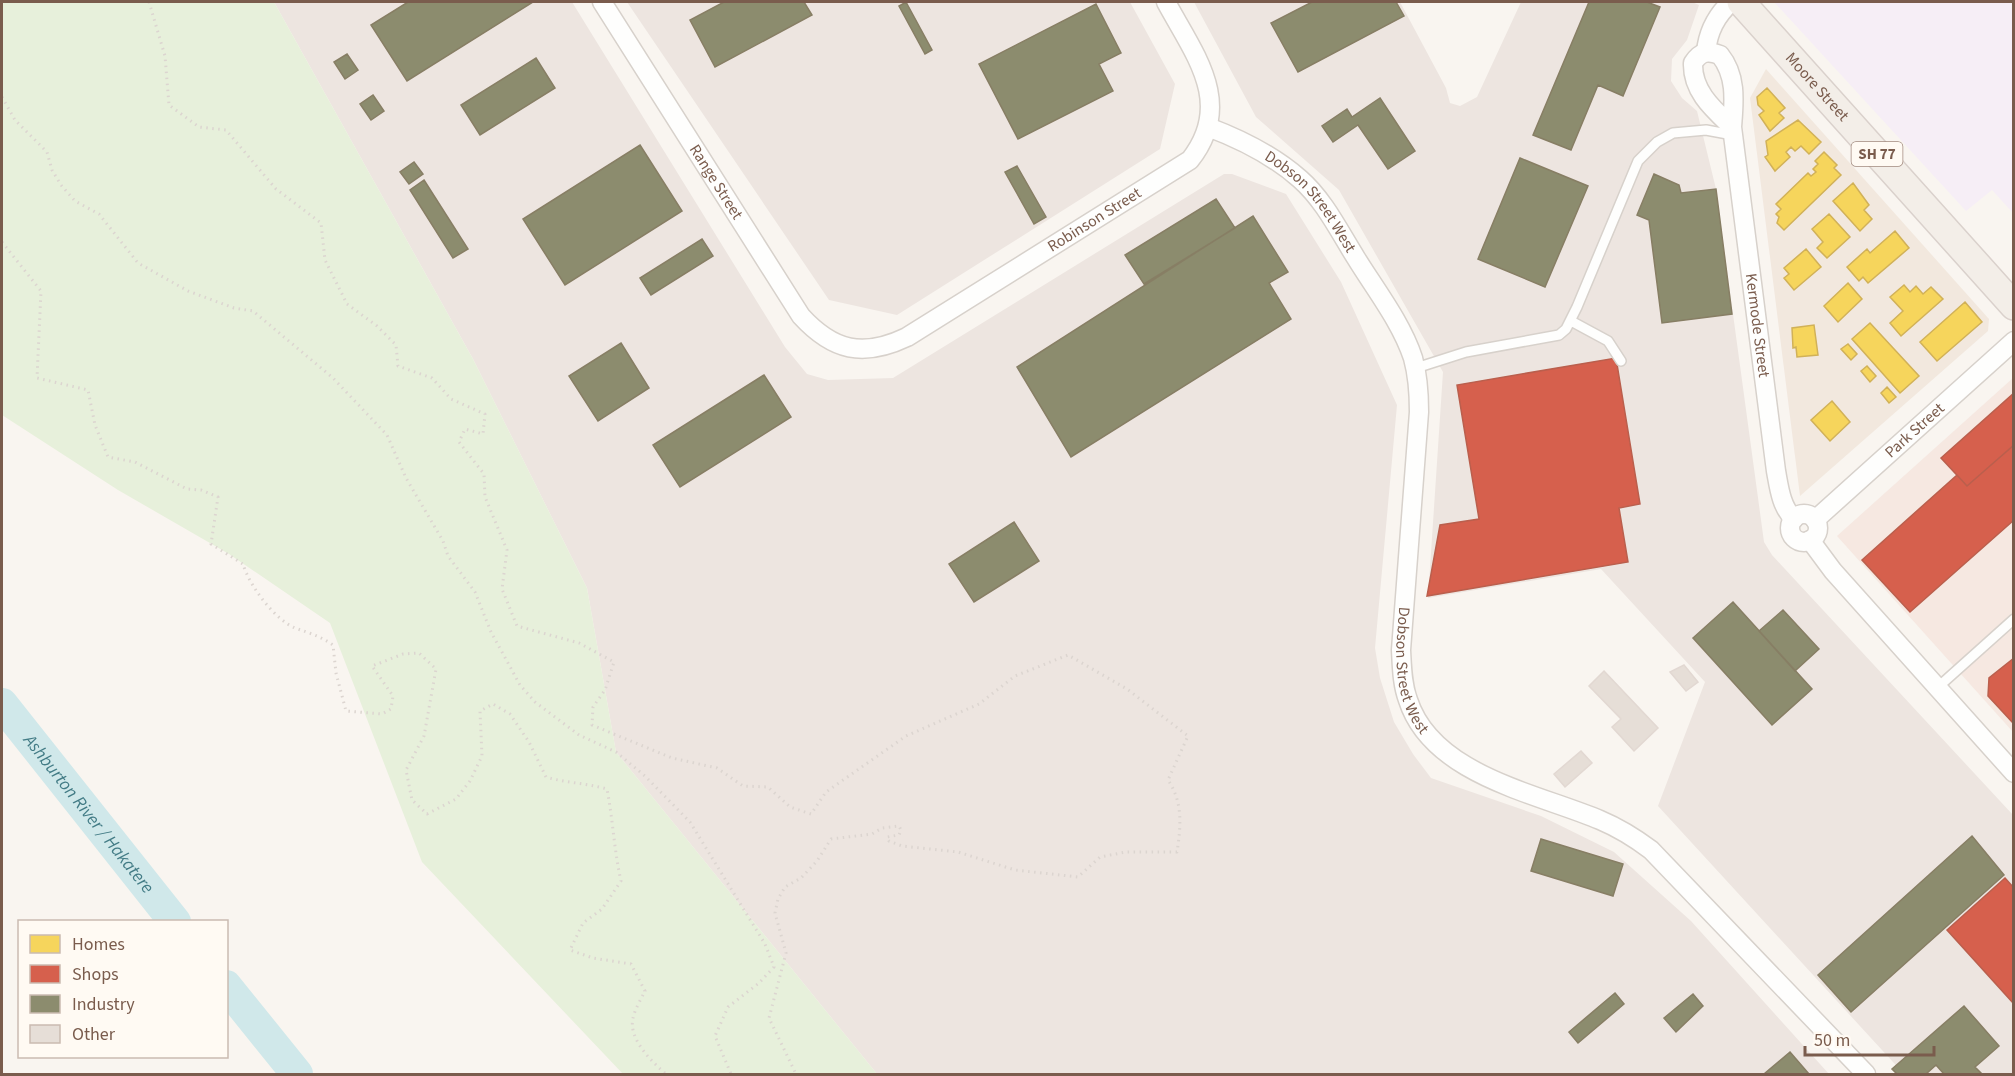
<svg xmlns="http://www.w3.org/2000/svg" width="2015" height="1076" viewBox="0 0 2015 1076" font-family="'Source Sans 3',sans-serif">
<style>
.residential{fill:#f2e8de}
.commercial{fill:#f6e8e1}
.industrial{fill:#ede5e0}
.education{fill:#f6eef6}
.green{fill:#e7f0db}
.homes{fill:#f6d55c;stroke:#d1b158;stroke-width:1.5}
.shops{fill:#d6604d;stroke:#ba5f4d;stroke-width:1.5}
.industry{fill:#8c8c6e;stroke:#877e64;stroke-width:1.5}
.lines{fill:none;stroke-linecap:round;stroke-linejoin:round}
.river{stroke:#d0e8ea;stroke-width:32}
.building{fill:#e6ded7;stroke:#e2d8d2;stroke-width:1.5}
.lane-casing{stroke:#d7d1cb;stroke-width:12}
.street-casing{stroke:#d7d1cb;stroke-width:21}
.primary-casing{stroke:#dad1cc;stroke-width:30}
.path{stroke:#dcd5d0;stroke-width:3;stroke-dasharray:1.5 4.5;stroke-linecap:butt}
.lane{stroke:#fefefd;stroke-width:9}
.street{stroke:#fefefd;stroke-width:18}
.primary{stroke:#f3eee8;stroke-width:27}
.labels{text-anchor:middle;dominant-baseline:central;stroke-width:6;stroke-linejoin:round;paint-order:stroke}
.shield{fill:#fffaf3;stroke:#a28b7f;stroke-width:1.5}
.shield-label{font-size:15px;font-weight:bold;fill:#7a5c4d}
.street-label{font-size:16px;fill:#7a5c4d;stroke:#fffaf3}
.water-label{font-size:18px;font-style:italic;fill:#437c86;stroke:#fffaf3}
</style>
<rect width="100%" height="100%" fill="#f9f5f0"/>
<path class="residential" d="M 1766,69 L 1989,319 L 1988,331 L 1800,496 L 1750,98 Z"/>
<path class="commercial" d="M 2013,378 L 2013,732 L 1837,536 Z"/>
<path class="industrial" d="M 274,2 L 572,2 L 785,347 L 807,374 L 828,380 L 893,378 L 1224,174 L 1232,174 L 1286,194 L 1341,282 L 1397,405 L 1375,648 L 1380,678 L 1394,722 L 1413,754 L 1431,778 L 1541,816 L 1614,852 L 1691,921 L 1829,1074 L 877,1074 L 616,752 L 587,588 L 473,359 Z
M 627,2 L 1130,2 L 1175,84 L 1160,149 L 897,315 L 829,300 Z
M 1194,2 L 1400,2 L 1446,88 L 1450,103 L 1460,106 L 1477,97 L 1521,2 L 1692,2 L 1699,5 L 1687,40 L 1672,59 L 1671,81 L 1682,98 L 1697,111 L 1716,189 L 1764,542 L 1772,555 L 2013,815 L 2013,1074 L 1904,1074 L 1658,806 L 1705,682 L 1601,569 L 1428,598 L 1443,372 L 1339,190 L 1256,117 Z"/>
<path class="education" d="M 1774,2 L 2013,2 L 2013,213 L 1992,190 L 1966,211 Z"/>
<path class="green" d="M 2,2 L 274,2 L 473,359 L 587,588 L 616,752 L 877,1074 L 623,1074 L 422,862 L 330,623 L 229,554 L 118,490 L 2,415 Z"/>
<path class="homes" d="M 1767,88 L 1785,108 L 1779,113 L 1784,118 L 1770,131 L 1759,115 L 1764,111 L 1758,105 L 1757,97 Z
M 1798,120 L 1821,142 L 1809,154 L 1801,146 L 1795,151 L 1791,147 L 1786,152 L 1790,157 L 1775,171 L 1765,157 L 1768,155 L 1766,141 Z
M 1824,152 L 1837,165 L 1834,168 L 1841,175 L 1784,230 L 1777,223 L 1779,217 L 1776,214 L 1781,209 L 1776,204 L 1808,173 L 1811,176 L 1816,172 L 1813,169 L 1818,164 L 1815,161 Z
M 1853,183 L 1869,205 L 1864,210 L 1872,219 L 1860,231 L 1833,201 Z
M 1829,214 L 1850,237 L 1827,258 L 1817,248 L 1823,242 L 1812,229 Z
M 1895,231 L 1909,248 L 1868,283 L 1863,277 L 1859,281 L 1847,267 L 1867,249 L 1870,253 Z
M 1806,249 L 1821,267 L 1794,290 L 1784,278 L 1789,274 L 1784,268 Z
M 1848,283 L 1862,299 L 1838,322 L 1824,306 Z
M 1904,285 L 1910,292 L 1916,286 L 1923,294 L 1931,287 L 1943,299 L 1901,336 L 1890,323 L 1903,311 L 1890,297 Z
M 1965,302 L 1982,322 L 1937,361 L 1920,342 Z
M 1870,323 L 1919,376 L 1900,393 L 1852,339 Z
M 1814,325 L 1818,355 L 1797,357 L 1796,347 L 1793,348 L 1792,328 Z
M 1848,344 L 1857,354 L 1851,360 L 1841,349 Z
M 1867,366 L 1876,376 L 1870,382 L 1861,371 Z
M 1887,387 L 1896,397 L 1889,403 L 1881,393 Z
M 1832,401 L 1850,422 L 1830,441 L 1811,420 Z"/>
<path class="shops" d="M 1616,358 L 1640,504 L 1619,508 L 1628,562 L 1427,596 L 1440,525 L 1479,519 L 1457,385 Z
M 2014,393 L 2014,445 L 1967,486 L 1941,458 Z
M 2014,445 L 2014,520 L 1910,612 L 1862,560 L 1957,475 L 1967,486 Z
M 2014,658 L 2014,724 L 1988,696 L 1989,678 Z
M 2005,878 L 2014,888 L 2014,1004 L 1947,930 Z"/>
<path class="industry" d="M 408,2 L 533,2 L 407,81 L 371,25 Z
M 724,2 L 804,2 L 812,15 L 715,67 L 690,20 Z
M 906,2 L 932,50 L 925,54 L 899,6 Z
M 1312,2 L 1396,2 L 1404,16 L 1298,72 L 1271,23 Z
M 1589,2 L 1647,2 L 1660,7 L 1623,96 L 1598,85 L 1571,150 L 1533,135 Z
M 1096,4 L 1121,53 L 1099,64 L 1113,91 L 1018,139 L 979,64 Z
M 347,54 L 358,70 L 345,79 L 334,62 Z
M 536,58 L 555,88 L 480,135 L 461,105 Z
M 373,95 L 384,111 L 371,120 L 360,104 Z
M 1380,98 L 1415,151 L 1388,169 L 1358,125 L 1333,142 L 1322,126 L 1347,109 L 1352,117 Z
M 640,145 L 682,211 L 565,285 L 523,219 Z
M 1520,158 L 1588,186 L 1545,287 L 1478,259 Z
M 414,162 L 423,174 L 409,184 L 400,172 Z
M 1017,166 L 1046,217 L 1034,224 L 1005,172 Z
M 1654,174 L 1679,185 L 1681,193 L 1716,189 L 1732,314 L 1662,323 L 1649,220 L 1637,215 Z
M 424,180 L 468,249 L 453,258 L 410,190 Z
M 1216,199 L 1235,228 L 1144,284 L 1125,255 Z
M 1253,216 L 1288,272 L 1269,283 L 1291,319 L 1071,457 L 1017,367 Z
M 702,239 L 713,256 L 651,295 L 640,278 Z
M 621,343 L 649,388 L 598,421 L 569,376 Z
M 764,375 L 791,417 L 680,487 L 653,445 Z
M 1014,522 L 1039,561 L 974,602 L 949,564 Z
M 1733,602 L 1812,689 L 1772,725 L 1693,638 Z
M 1783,610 L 1819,649 L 1795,671 L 1759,631 Z
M 1972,836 L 2004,875 L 1851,1012 L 1818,975 Z
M 1541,839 L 1623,864 L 1613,896 L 1531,871 Z
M 1615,993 L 1624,1004 L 1578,1043 L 1569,1032 Z
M 1693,994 L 1703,1006 L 1676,1032 L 1664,1018 Z
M 1964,1006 L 1999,1046 L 1975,1067 L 1982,1074 L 1944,1074 L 1936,1065 L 1926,1074 L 1897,1074 L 1892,1069 Z
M 1790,1052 L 1809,1074 L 1764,1074 Z"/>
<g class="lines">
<g class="river">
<path id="s1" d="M 2,704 L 175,922"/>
<path d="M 226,986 L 297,1074"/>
</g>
</g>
<path class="building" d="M 1684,665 L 1698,682 L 1686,691 L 1670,672 Z
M 1604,671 L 1658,728 L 1634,751 L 1612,727 L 1621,719 L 1589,686 Z
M 1581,751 L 1592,763 L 1565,787 L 1554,774 Z"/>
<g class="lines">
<defs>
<path id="lane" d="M 1571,321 L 1608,341 L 1621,361
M 1416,368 L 1466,352 L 1559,335 L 1566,329 L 1577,307 L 1638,161 L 1657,142 L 1673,133 L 1706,130 L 1733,135
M 1937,688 L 2014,619"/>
<g id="street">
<path id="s2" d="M 602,2 L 801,316 C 833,351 863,358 907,337 L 1190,160 C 1235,103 1194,54 1166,2"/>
<path d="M 1706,52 C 1708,31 1716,16 1731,2"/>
<path id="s3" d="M 1208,127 C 1240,139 1275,157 1300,179 C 1324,200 1339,231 1356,258 C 1375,289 1401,322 1413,358 C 1418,376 1419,394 1419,412 L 1401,650 C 1402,667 1402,684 1408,700 C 1432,775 1536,793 1600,820 C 1619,828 1635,838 1651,850 L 1866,1074"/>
<path id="s4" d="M 1732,127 C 1713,109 1692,91 1693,63 C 1700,52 1707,50 1720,55 C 1737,76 1734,102 1732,127 L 1776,471 C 1779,487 1781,507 1794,519"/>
<circle cx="1804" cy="528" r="14"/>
<path id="s5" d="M 1815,520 L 2014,341"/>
<path d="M 1810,540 L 1833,571 L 2014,773"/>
</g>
<g id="primary">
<path id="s6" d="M 1741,2 L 2014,306"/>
</g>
</defs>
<use href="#lane" class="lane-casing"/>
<use href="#street" class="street-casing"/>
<use href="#primary" class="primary-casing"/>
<path class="path" d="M 149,2 L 165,56 L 169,105 L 199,127 L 226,130 L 276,189 L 321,223 L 325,260 L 347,304 L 377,326 L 396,345 L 398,366 L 432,378 L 451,399 L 485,414 L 483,434 L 465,429 L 459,442 L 484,474 L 485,497 L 507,550 L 502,589 L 517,626 L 579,643 L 614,662 L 605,690 L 593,707 L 592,725 L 672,758 L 717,768 L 743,786 L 768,787 L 790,807 L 811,814 L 826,792 L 906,736 L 979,704 L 1015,676 L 1068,655 L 1127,689 L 1188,736 L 1168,780 C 1183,802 1181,826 1177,852 L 1126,852 L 1100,857 L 1078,877 L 1015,870 L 958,852 L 902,846 L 889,841 L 887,837 L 899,835 L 901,830 L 899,826 L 882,828 L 872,834 L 831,839 L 817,861 L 801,878 L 785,887 L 778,899 L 775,913 L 786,953 L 769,1018 L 796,1074
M 2,97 L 15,120 L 47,152 L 52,170 L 61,185 L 75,201 L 99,214 L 138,263 L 188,291 L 234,308 L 253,311 L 333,378 L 387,435 L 406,478 L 443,541 L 448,556 L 475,592 L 491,632 L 520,685 L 535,702 L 579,735 L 616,752 L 645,776 L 690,822 L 765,944 L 774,967 L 759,983 L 728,1007 L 715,1036 L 731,1074
M 2,242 L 41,291 L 37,378 L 88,390 L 95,425 L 108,457 L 135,462 L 187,489 L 201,490 L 218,497 L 211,544 L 243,564 C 249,585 274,619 295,628 C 309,633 320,636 333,645 L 336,673 L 346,711 L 382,714 L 391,709 L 393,696 L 372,666 L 403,654 L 419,653 L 436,669 L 424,736 L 406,770 L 412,800 L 427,814 L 456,799 L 470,781 L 482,756 L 480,711 L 493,704 L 510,714 L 529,742 L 546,777 C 566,783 586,783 607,789 C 613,820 614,850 621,881 L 602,909 L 583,923 L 570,950 L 593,958 L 631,964 L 645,991 C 641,999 635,1009 633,1018 C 628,1039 652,1062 666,1074"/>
<use href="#lane" class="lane"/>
<use href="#street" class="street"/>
<use href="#primary" class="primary"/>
</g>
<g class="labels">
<rect class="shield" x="1851.5" y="142" width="51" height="24" rx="4.5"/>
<g class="shield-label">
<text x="1877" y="154">SH 77</text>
</g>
<g class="street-label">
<text stroke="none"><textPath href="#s6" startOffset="114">Moore Street</textPath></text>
<text stroke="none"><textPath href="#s2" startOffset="213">Range Street</textPath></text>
<text stroke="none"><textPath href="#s3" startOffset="130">Dobson Street West</textPath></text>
<text stroke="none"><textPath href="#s2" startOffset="711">Robinson Street</textPath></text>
<text stroke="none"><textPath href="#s4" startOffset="384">Kermode Street</textPath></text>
<text stroke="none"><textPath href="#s5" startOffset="134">Park Street</textPath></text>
<text stroke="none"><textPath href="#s3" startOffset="634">Dobson Street West</textPath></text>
</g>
<g class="water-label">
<text stroke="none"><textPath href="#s1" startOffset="140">Ashburton River / Hakatere</textPath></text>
</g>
</g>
<rect width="2015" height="1076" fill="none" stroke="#7a5c4d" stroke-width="6"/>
<rect x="18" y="920" width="210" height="138" fill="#fffaf3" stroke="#cabbb1" stroke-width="1.5"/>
<rect x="30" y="935" width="30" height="18" fill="#f6d55c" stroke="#cabbb1" stroke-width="1.5"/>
<text x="72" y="950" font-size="18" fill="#7a5c4d">Homes</text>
<rect x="30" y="965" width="30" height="18" fill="#d6604d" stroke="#cabbb1" stroke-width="1.5"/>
<text x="72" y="980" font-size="18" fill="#7a5c4d">Shops</text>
<rect x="30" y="995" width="30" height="18" fill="#8c8c6e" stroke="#cabbb1" stroke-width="1.5"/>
<text x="72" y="1010" font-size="18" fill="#7a5c4d">Industry</text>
<rect x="30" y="1025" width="30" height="18" fill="#e6ded7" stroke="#cabbb1" stroke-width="1.5"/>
<text x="72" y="1040" font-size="18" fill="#7a5c4d">Other</text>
<path d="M1805 1046v9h129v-9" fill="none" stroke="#7a5c4d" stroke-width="3"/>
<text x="1814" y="1046" font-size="18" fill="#7a5c4d" stroke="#fffaf3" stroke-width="4.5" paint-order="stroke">50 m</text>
</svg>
